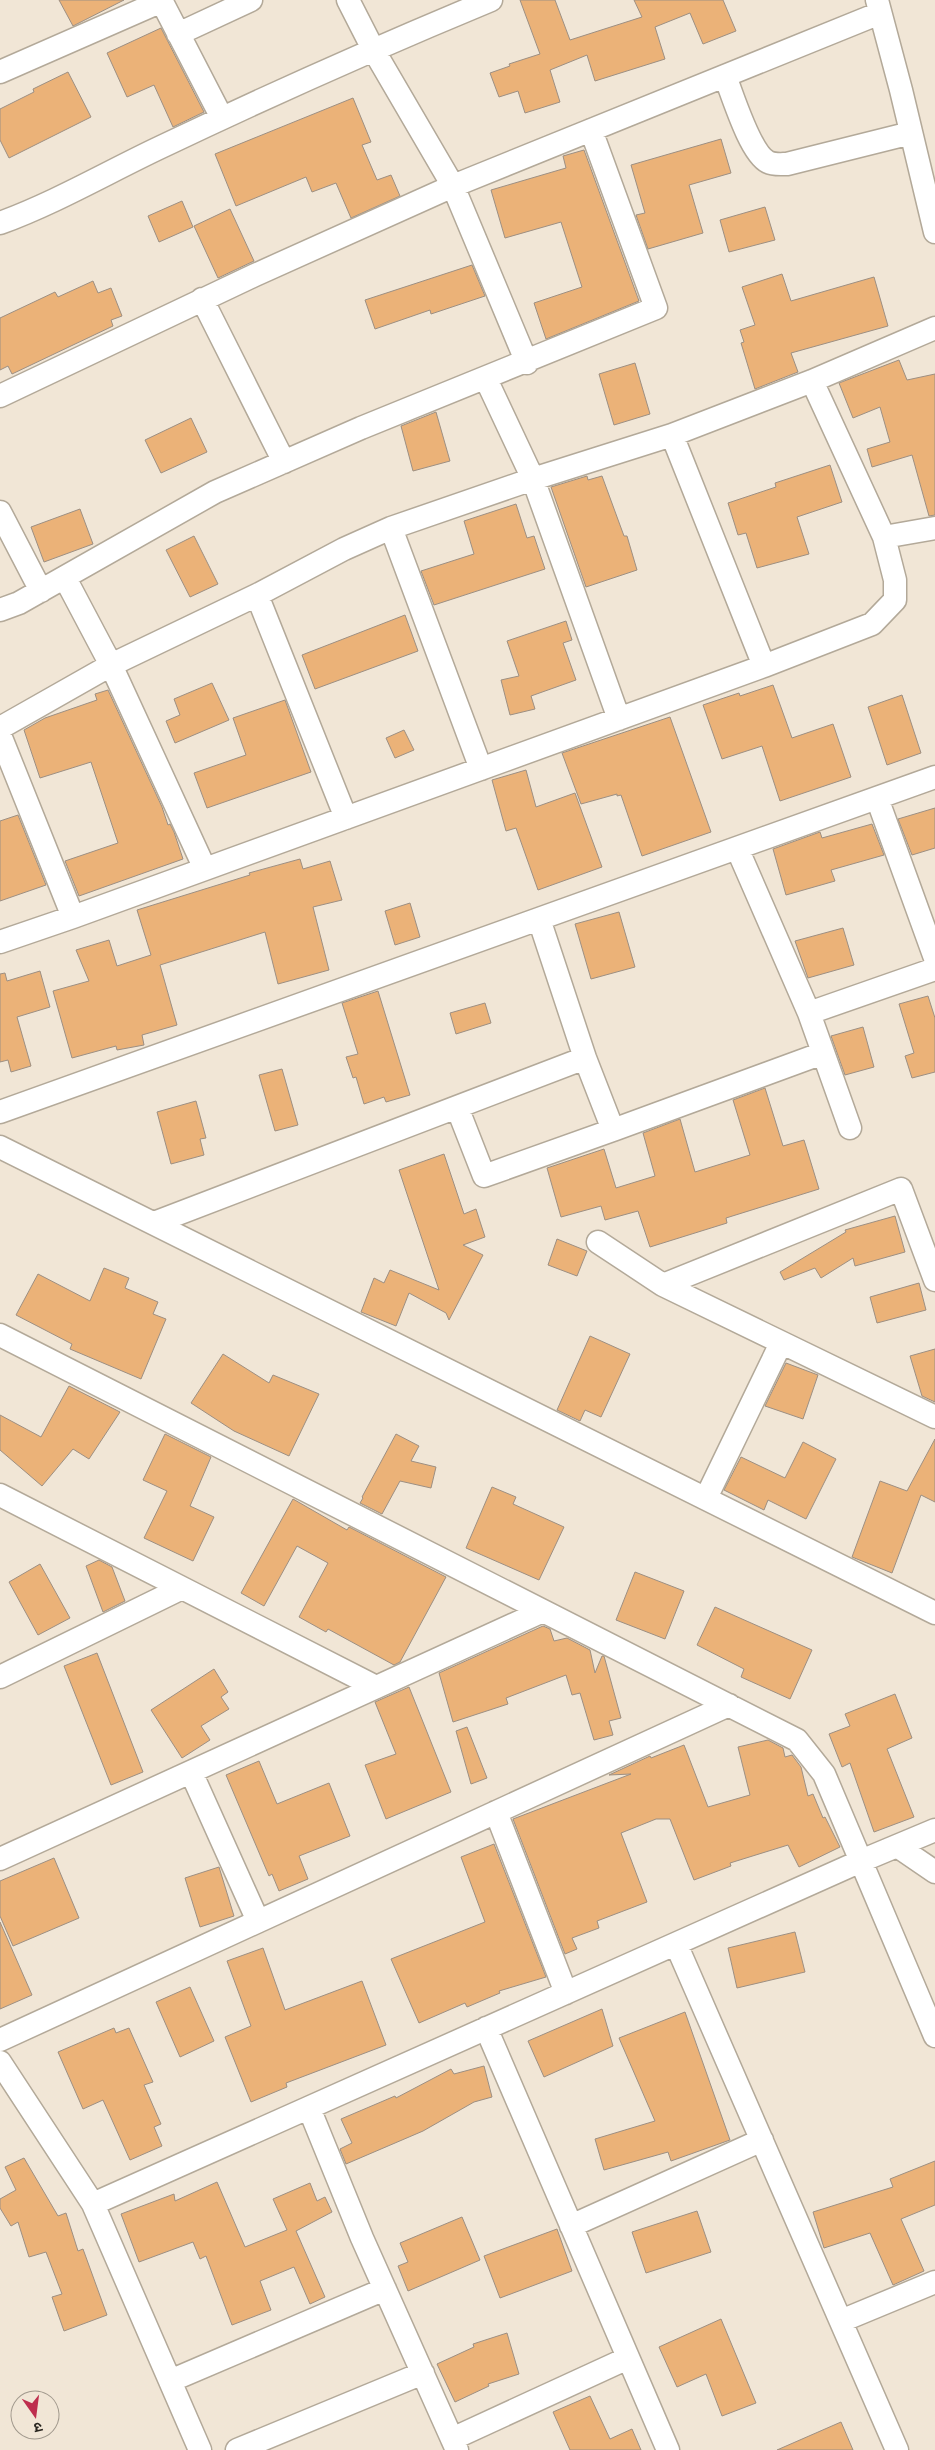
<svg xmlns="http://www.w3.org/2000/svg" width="935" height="2450" viewBox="0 0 935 2450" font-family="'Fira Sans Condensed','Noto Sans Devanagari',sans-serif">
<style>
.building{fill:#ebb278;stroke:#9d8f82}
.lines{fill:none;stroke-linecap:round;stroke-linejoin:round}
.minor-casing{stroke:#b3a999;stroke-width:25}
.minor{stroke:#fff;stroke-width:22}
</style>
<rect width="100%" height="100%" fill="#f1e6d6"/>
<path class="building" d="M 59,0 L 124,0 L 73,26 Z
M 520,0 L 555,0 L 570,40 L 642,17 L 634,0 L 723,0 L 736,31 L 703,44 L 690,13 L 655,27 L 665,59 L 595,81 L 587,55 L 550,70 L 560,102 L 525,113 L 518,91 L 499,97 L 490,73 L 510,66 L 509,64 L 540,54 Z
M 161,28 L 204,112 L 173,127 L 154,85 L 127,97 L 107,53 Z
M 68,72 L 91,117 L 9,158 L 0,140 L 0,109 L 34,92 L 33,89 Z
M 353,98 L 371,142 L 362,145 L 377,180 L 391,175 L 400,196 L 351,218 L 336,183 L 312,192 L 306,177 L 236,206 L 215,154 Z
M 721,139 L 731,173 L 689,185 L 703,233 L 648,249 L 636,215 L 645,213 L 631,165 Z
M 584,150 L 639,301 L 546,339 L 534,303 L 582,287 L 561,222 L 505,238 L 491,190 L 566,168 L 563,156 Z
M 182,201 L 193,227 L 159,242 L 148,216 Z
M 765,207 L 775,240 L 729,252 L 720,220 Z
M 230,209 L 254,261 L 218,278 L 194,226 Z
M 472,265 L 485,296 L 431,314 L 430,310 L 375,329 L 365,300 Z
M 782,274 L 791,301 L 874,277 L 888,326 L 791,353 L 798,372 L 755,389 L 741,343 L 744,342 L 740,330 L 755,325 L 742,287 Z
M 93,281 L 98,293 L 111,288 L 122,316 L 111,320 L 113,326 L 12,374 L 8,366 L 0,370 L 0,318 L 55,292 L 58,297 Z
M 899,360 L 907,380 L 935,374 L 935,515 L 929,516 L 912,455 L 872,467 L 867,449 L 890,442 L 880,407 L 853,418 L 839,383 Z
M 635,363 L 650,414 L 614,425 L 599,374 Z
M 436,412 L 450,461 L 413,471 L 401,426 Z
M 191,418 L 207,452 L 161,473 L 145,440 Z
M 830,465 L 842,502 L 797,517 L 809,554 L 757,568 L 746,533 L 738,535 L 728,503 L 776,487 L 775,483 Z
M 587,476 L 588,480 L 602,476 L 624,536 L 627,536 L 637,570 L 586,587 L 551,487 Z
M 516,504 L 527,538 L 534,536 L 545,569 L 434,605 L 421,571 L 474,554 L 464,521 Z
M 80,509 L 93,544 L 44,562 L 31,527 Z
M 194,536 L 218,584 L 190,597 L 166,550 Z
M 405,615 L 418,651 L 315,689 L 302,655 Z
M 566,621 L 572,640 L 563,643 L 576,680 L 531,696 L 535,709 L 510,715 L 501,680 L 519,676 L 507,641 Z
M 212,683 L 229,720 L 175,743 L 166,721 L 180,715 L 174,699 Z
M 773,685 L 792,738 L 833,724 L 851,777 L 780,801 L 762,746 L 722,759 L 703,705 L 739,693 L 740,696 Z
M 108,690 L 162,807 L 168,825 L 170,824 L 174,832 L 183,859 L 79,896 L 65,861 L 118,843 L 91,762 L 40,778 L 24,730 L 45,718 L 97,700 L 95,694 Z
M 902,695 L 921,753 L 887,765 L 868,707 Z
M 285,700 L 311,772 L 207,808 L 194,773 L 246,755 L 233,718 Z
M 670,717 L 711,832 L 642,856 L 621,795 L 617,796 L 617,794 L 581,804 L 562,753 Z
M 404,730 L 414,750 L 395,758 L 386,738 Z
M 526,770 L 536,807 L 575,793 L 602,867 L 538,890 L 516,828 L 506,831 L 492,780 Z
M 935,808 L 935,848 L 912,855 L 898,819 Z
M 18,815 L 46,885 L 0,901 L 0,821 Z
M 872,824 L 884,855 L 831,870 L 835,881 L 786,895 L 773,849 L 820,832 L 822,838 Z
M 300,859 L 303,869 L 330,861 L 342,900 L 313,907 L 329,970 L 278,984 L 265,932 L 160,965 L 177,1025 L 142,1035 L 144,1045 L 117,1050 L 116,1046 L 72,1058 L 53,991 L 89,981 L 76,950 L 109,940 L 117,966 L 151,955 L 137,910 L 250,875 L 249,873 Z
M 410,903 L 420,937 L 395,945 L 385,911 Z
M 619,912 L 635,967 L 591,979 L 575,924 Z
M 843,928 L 854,965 L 808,978 L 795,941 Z
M 40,971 L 50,1007 L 17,1017 L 31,1066 L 11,1072 L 8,1060 L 0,1062 L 0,974 L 5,973 L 7,981 Z
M 378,991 L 410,1095 L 386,1102 L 384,1097 L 364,1104 L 356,1077 L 353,1078 L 346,1057 L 358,1054 L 342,1003 Z
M 928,996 L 935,1018 L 935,1072 L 912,1078 L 905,1056 L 914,1053 L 899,1004 Z
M 485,1003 L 491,1023 L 456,1034 L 450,1013 Z
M 863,1027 L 874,1067 L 845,1075 L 831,1036 Z
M 282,1069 L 298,1125 L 275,1131 L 259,1075 Z
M 765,1088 L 783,1146 L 804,1140 L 819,1189 L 726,1218 L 727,1223 L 650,1247 L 638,1211 L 605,1220 L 601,1206 L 561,1217 L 547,1168 L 604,1149 L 616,1188 L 655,1176 L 643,1133 L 680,1119 L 695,1172 L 750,1155 L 733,1100 Z
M 196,1101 L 206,1138 L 200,1139 L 204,1155 L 171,1164 L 157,1112 Z
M 444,1154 L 464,1214 L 476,1209 L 485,1237 L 463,1245 L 483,1255 L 449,1320 L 446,1313 L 409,1293 L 396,1326 L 361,1312 L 374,1278 L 384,1283 L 390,1270 L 439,1290 L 399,1170 Z
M 895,1216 L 905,1252 L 855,1266 L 853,1258 L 821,1278 L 815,1268 L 784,1280 L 780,1272 L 846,1232 L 845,1230 Z
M 557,1239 L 587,1251 L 577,1276 L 548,1265 Z
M 104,1268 L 129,1278 L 125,1288 L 158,1302 L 153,1314 L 166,1319 L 141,1379 L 70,1349 L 72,1344 L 16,1315 L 38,1274 L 90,1301 Z
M 919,1283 L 926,1310 L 877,1323 L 870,1297 Z
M 590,1336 L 630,1354 L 601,1417 L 585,1410 L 580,1421 L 557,1410 Z
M 935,1349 L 935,1402 L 922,1396 L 910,1356 Z
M 223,1354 L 269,1383 L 273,1375 L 319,1394 L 289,1456 L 234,1431 L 191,1403 Z
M 786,1363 L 818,1375 L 803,1419 L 765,1406 Z
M 69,1386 L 120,1412 L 89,1459 L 73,1449 L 42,1486 L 0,1450 L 0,1415 L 41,1437 Z
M 165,1434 L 211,1457 L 190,1506 L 214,1517 L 193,1561 L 144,1538 L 167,1491 L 143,1480 Z
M 396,1434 L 419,1446 L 411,1461 L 436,1467 L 431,1488 L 400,1481 L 382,1514 L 360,1503 L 363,1498 L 362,1497 Z
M 935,1439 L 935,1502 L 921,1495 L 892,1573 L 852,1557 L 880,1481 L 907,1491 Z
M 803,1442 L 836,1459 L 806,1519 L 768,1500 L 764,1510 L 724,1490 L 741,1457 L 785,1478 Z
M 492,1487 L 516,1497 L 513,1504 L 564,1527 L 539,1580 L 466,1548 Z
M 293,1499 L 347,1530 L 349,1527 L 446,1577 L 400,1662 L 394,1665 L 328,1629 L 326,1632 L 299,1617 L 328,1563 L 297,1546 L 264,1606 L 241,1593 Z
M 99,1560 L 112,1567 L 125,1601 L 103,1612 L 86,1566 Z
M 40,1564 L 70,1618 L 38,1635 L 9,1582 Z
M 635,1572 L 684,1591 L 665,1639 L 616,1620 Z
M 715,1607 L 812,1650 L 790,1699 L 741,1677 L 744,1669 L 697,1645 Z
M 543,1626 L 550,1629 L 554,1641 L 567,1638 L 590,1650 L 595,1673 L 602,1656 L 604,1656 L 621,1718 L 609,1721 L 613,1735 L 594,1740 L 580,1693 L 572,1695 L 566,1675 L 506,1698 L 508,1704 L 453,1722 L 439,1673 Z
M 97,1653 L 143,1772 L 111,1785 L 64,1666 Z
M 214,1669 L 228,1692 L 221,1697 L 229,1709 L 201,1726 L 210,1740 L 182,1758 L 151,1710 Z
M 409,1687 L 451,1792 L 386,1819 L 365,1765 L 396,1754 L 375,1702 Z
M 895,1694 L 912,1738 L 887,1749 L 914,1817 L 874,1832 L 850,1763 L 842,1767 L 829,1734 L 850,1726 L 845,1714 Z
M 467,1727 L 487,1778 L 471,1784 L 456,1731 Z
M 768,1740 L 783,1748 L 785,1757 L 792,1755 L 801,1767 L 808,1796 L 813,1794 L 823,1818 L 825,1817 L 840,1847 L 799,1867 L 788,1845 L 730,1863 L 731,1866 L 694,1880 L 670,1819 L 656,1819 L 621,1833 L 647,1902 L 597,1921 L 599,1928 L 572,1938 L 577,1949 L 565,1954 L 513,1819 L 631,1774 L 609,1775 L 650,1756 L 651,1758 L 684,1745 L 708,1807 L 750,1795 L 738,1747 Z
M 259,1761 L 277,1804 L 329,1783 L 350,1836 L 299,1856 L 308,1879 L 279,1891 L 272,1874 L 269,1876 L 226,1775 Z
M 494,1844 L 546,1977 L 499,1991 L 500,1993 L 467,2007 L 465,2003 L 419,2023 L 391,1959 L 485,1922 L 461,1857 Z
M 54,1858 L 79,1918 L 13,1946 L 0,1916 L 0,1881 Z
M 219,1867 L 234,1916 L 200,1927 L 185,1878 Z
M 0,1922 L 32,1995 L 0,2009 Z
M 795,1932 L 805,1972 L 737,1988 L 728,1948 Z
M 263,1948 L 285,2010 L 362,1981 L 386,2045 L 286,2083 L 287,2087 L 251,2102 L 225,2037 L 251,2026 L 227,1961 Z
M 190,1987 L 214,2041 L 180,2057 L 156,2002 Z
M 602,2009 L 613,2046 L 544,2077 L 528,2041 Z
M 685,2012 L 730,2140 L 671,2161 L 668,2152 L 604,2170 L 595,2139 L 655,2121 L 619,2038 Z
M 114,2028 L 116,2033 L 129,2028 L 153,2082 L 144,2085 L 161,2124 L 154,2127 L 162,2146 L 130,2160 L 103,2100 L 83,2109 L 58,2052 Z
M 484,2066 L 492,2097 L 474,2102 L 423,2131 L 346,2164 L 340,2149 L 352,2143 L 341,2119 L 395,2096 L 396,2098 L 451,2069 L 454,2074 Z
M 24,2158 L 58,2216 L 66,2213 L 78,2251 L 83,2249 L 107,2315 L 64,2331 L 52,2297 L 62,2294 L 46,2252 L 29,2257 L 18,2222 L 11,2226 L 0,2208 L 0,2199 L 16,2190 L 5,2167 Z
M 935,2161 L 935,2205 L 901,2219 L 924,2271 L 893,2285 L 870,2233 L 824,2248 L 813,2212 L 893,2187 L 890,2179 Z
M 217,2182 L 245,2247 L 287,2230 L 273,2199 L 310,2183 L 317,2201 L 325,2197 L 332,2212 L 296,2231 L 325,2297 L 310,2304 L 294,2267 L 260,2281 L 271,2310 L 232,2325 L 206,2256 L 200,2259 L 193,2242 L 139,2262 L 121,2214 L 174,2194 L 175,2201 Z
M 697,2211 L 711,2252 L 646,2273 L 632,2232 Z
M 462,2217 L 480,2260 L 408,2291 L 398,2266 L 408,2262 L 400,2243 Z
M 557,2229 L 572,2271 L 500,2298 L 484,2256 Z
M 721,2319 L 756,2403 L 722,2416 L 706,2374 L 677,2387 L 659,2347 Z
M 507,2333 L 519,2374 L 488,2384 L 489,2386 L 455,2402 L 437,2364 L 474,2347 L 473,2344 Z
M 590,2396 L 610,2439 L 632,2429 L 641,2450 L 570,2450 L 553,2412 Z
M 841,2422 L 853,2450 L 777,2450 Z"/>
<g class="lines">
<defs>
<path id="minor" d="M 161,0 L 222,118
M 348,0 L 373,49 L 453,186 L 527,363
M 877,0 L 901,90 L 935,232
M 178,34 L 251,0
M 0,72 L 162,1
M 725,76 C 733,96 750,153 768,162 C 774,165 781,164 787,164 L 911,133
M 0,223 C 55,203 108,172 161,147 C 270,95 380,46 491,0
M 202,299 L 284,462
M 486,379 L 533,479 L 619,719
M 812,381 L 884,537
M 0,396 L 255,275 L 453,186 L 880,13
M 672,435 L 764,666
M 0,512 L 41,591
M 391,528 L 481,769
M 65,578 L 111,665 L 205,869
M 257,595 L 346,818
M 0,610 L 19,603 L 215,492 L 361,428 L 656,308 L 591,130
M 0,728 L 111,665 L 257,595 L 344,549 L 391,528 L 533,479 L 672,435 L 812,381 L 935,328
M 0,735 L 73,917
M 877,798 L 935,958
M 737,848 L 809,1013
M 539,919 L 585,1058 L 613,1130 L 823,1053
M 0,942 L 73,917 L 764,666 L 872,624 L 895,600 L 895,580 L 884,537 L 935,528
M 457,1107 L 484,1176 L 613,1130
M 0,1112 L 935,777
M 850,1128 L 809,1013 L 935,969
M 0,1147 L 935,1613
M 154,1223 L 585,1058
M 598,1242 L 663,1285
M 935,1280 L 901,1189 L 663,1285 L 935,1417
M 0,1335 L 797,1740 L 824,1774 L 935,2036
M 0,1495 L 376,1687
M 706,1498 L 781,1343
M 0,1677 L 182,1588
M 191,1772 L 258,1921
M 496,1812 L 566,1993
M 897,1846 L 935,1872
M 0,1859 L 543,1611
M 676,1944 L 897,2450
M 486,2028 L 668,2450
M 0,2040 L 729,1705
M 0,2062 L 93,2204 L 861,1861 L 935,1830
M 309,2108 L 362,2238 L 452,2439
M 93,2204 L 200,2450
M 571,2226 L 762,2140
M 841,2321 L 935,2282
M 170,2381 L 385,2289
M 237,2450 L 423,2373
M 457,2450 L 452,2439 L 628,2358"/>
</defs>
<use href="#minor" class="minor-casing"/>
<use href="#minor" class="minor"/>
</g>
<g transform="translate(35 2415) rotate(166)"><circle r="24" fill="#f1e6d6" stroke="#a1998d"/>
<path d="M0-4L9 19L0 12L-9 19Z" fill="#be2e4e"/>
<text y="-8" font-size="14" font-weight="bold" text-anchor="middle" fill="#29251f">उ</text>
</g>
</svg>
